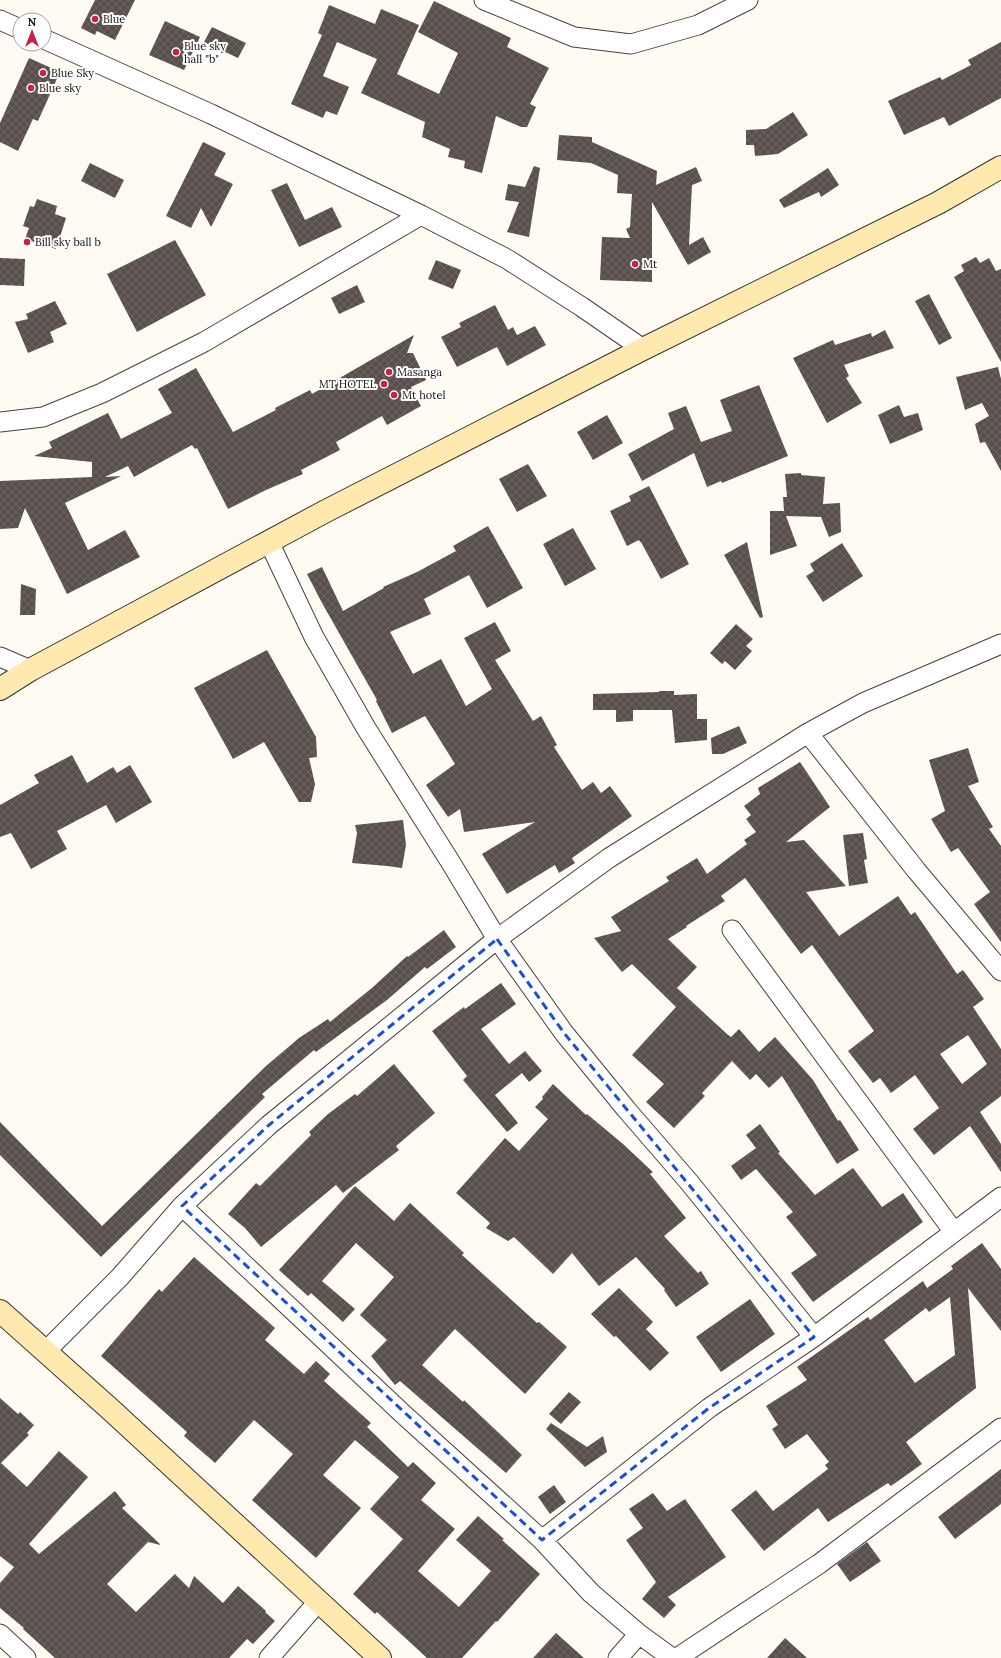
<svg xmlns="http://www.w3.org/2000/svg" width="1001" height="1658" viewBox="0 0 1001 1658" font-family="Lora,serif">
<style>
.building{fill:url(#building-cross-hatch);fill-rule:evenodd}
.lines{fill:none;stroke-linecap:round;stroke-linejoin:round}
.street-casing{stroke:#434343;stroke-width:21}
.secondary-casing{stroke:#323232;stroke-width:24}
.street{stroke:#fff;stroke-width:19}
.secondary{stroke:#ffe9ae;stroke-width:22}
.marked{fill:none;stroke:#1d4ed8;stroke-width:3;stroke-dasharray:8 5;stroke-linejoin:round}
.poi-dot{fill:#c52244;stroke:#fff;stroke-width:1.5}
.labels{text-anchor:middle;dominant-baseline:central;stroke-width:4;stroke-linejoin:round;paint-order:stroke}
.poi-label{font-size:11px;fill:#101010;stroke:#fff;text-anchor:start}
</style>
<defs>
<pattern id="building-cross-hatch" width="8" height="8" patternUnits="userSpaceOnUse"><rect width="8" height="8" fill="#594f4c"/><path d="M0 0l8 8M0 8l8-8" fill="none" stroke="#6c6461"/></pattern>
</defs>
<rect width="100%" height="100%" fill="#fffbf3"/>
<path class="building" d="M 95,0 L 135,0 L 115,40 L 97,31 L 95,35 L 81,28 Z
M 434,1 L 511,38 L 507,47 L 549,68 L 530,104 L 536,107 L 527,127 L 521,127 L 496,116 L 482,173 L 464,168 L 465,161 L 448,157 L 450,149 L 422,137 L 425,122 L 361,93 L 377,59 L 337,42 L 323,76 L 349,87 L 337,115 L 326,111 L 323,118 L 291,104 L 322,35 L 318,33 L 329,5 L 375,24 L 381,9 L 419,25 L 397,74 L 439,94 L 458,53 L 418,32 Z
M 165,21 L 200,37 L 184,70 L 149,55 Z
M 212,27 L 246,43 L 238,58 L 204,42 Z
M 1001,42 L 1001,98 L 949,126 L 944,117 L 904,135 L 888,101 L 940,77 L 942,80 L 971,65 L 968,60 Z
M 29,58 L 60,72 L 38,121 L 33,119 L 18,151 L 0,142 L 0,123 Z
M 793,112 L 808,135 L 778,154 L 755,156 L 754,145 L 746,145 L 746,130 L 766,129 Z
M 559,135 L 592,137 L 592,142 L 657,171 L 656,185 L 696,167 L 702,181 L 692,185 L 689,245 L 703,237 L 711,252 L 688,265 L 652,202 L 652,282 L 600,280 L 602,237 L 630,238 L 626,229 L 630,227 L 632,194 L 617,193 L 618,175 L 591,163 L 557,160 Z
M 203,142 L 226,153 L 214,175 L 233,184 L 211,227 L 201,208 L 191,228 L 166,216 Z
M 90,163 L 124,180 L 115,198 L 81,181 Z
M 534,166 L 540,168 L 529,237 L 507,232 L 519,202 L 505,200 L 508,184 L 525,187 Z
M 828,168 L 839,185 L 821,197 L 819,192 L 784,208 L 779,200 Z
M 287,183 L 305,220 L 332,207 L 342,227 L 299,247 L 271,190 Z
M 37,199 L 57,206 L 55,214 L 66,218 L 56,249 L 25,239 L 29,228 L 23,226 L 30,206 L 34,207 Z
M 175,240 L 206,295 L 137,332 L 107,274 Z
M 976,257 L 980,263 L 989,258 L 996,271 L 1001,269 L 1001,362 L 954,277 L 964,271 L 961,265 Z
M 0,258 L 25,259 L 24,286 L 0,285 Z
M 436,260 L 461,270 L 453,289 L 428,279 Z
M 357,285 L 365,302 L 339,314 L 331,298 Z
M 929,294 L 952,338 L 939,345 L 915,301 Z
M 55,301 L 67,324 L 50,332 L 54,342 L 28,353 L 15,322 L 28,319 L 26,314 Z
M 495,305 L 508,330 L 513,327 L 517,335 L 535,326 L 546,345 L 507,366 L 497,347 L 457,367 L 441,337 L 461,327 L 459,323 Z
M 885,330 L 894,348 L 844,365 L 849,376 L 846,378 L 862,403 L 827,423 L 793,358 L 833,340 L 835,345 L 871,333 L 872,337 Z
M 414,335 L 407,353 L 413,353 L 426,380 L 411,387 L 421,406 L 387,425 L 382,416 L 336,442 L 340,450 L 301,470 L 303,474 L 266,490 L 228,509 L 197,448 L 195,449 L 192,445 L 134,477 L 128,466 L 105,477 L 121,476 L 65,503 L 88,550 L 125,530 L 140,557 L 67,594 L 25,508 L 18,528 L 0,529 L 0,481 L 92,477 L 92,462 L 34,456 L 52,448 L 49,442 L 108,413 L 121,439 L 172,413 L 158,389 L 196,368 L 233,432 L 276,410 L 275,408 L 310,390 L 312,394 Z
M 998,367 L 1001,379 L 1001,471 L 985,442 L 980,443 L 975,424 L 989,416 L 982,403 L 965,410 L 956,377 Z
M 759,385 L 788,456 L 722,483 L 721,481 L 707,487 L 694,453 L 642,481 L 628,454 L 674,429 L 668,413 L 686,406 L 701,442 L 732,431 L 720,400 Z
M 899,405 L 904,417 L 918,413 L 923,430 L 890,444 L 878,415 Z
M 607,415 L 623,443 L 593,460 L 577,432 Z
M 528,464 L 547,496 L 517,512 L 499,479 Z
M 801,473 L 801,475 L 825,477 L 823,504 L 840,503 L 841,532 L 829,537 L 821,517 L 786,516 L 797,546 L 770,555 L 770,511 L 784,511 L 783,497 L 787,497 L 785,474 Z
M 649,486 L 689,564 L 661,579 L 641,542 L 640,542 L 639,540 L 627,546 L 610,511 L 631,501 L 629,496 Z
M 488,526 L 523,588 L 487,608 L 469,575 L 424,599 L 431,614 L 390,632 L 413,674 L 441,659 L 466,706 L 492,689 L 464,638 L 495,622 L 511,651 L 495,660 L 533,721 L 541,716 L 557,745 L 554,747 L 582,790 L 593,782 L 601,793 L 610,786 L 632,816 L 572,858 L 575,863 L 559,873 L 555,865 L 507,894 L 482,854 L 535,822 L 464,832 L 460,809 L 448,817 L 426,785 L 455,764 L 425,716 L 392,733 L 376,701 L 377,700 L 322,603 L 307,574 L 322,567 L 343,611 L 384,588 L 383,587 L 417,572 L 456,551 L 453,546 Z
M 573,528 L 596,569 L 565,586 L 543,544 Z
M 747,542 L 763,617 L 760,618 L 724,555 Z
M 842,543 L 863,576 L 823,602 L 806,576 L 814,571 L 810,564 Z
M 21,584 L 36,589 L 35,615 L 20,615 Z
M 736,624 L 753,639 L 746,646 L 752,651 L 735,670 L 725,661 L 722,664 L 710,653 Z
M 267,650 L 316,737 L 317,757 L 309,758 L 315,784 L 311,802 L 299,802 L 264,742 L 233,759 L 194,688 Z
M 659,691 L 674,691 L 674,695 L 697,694 L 697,719 L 707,719 L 707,740 L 675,743 L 672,710 L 633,710 L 633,721 L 616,722 L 616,710 L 593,710 L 593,694 L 659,692 Z
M 739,726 L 747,743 L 723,754 L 712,754 L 711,738 Z
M 968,748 L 979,782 L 968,786 L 993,827 L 989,829 L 1001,846 L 1001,942 L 974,904 L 990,892 L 958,848 L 951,852 L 931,819 L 945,811 L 929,760 Z
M 72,755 L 87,783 L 113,767 L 117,773 L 130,765 L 152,802 L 116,823 L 106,805 L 57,831 L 67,849 L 31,869 L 11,833 L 0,837 L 0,805 L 39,783 L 34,775 Z
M 800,762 L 830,807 L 786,842 L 804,840 L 846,886 L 806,892 L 839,936 L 898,896 L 911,915 L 915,912 L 957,974 L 963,970 L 984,999 L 973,1007 L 1001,1049 L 1001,1096 L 980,1112 L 1001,1144 L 1001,1172 L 970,1126 L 934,1155 L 913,1129 L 939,1108 L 915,1075 L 891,1093 L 880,1078 L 873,1083 L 848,1051 L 874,1031 L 812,945 L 801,954 L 745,878 L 721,896 L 725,901 L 686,926 L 687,927 L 668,939 L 697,967 L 677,988 L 727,1034 L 731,1037 L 739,1029 L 759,1052 L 775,1037 L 813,1080 L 838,1121 L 840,1120 L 859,1150 L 837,1164 L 782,1076 L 769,1088 L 756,1074 L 750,1080 L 732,1061 L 702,1093 L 705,1096 L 674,1128 L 646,1102 L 664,1084 L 632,1055 L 676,1007 L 632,964 L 622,972 L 594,938 L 621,931 L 611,917 L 669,881 L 666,877 L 697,858 L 707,874 L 747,844 L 744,840 L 756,832 L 746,819 L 751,815 L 744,806 L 760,794 L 758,788 ZM 968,1035 L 987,1064 L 962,1084 L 940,1054 Z
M 403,820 L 406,845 L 402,868 L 387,866 L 352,863 L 357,833 L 355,825 Z
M 863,833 L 867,859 L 864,860 L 868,883 L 849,886 L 843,835 Z
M 444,930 L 456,947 L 427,969 L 425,967 L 387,1000 L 316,1052 L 314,1050 L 262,1094 L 265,1097 L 101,1257 L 0,1155 L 0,1122 L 102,1226 L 266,1066 L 299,1038 L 328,1019 L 330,1022 L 373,987 L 407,956 L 408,957 Z
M 501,983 L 516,1004 L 481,1029 L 509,1064 L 525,1051 L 542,1071 L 529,1082 L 522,1073 L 495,1095 L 518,1123 L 507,1132 L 463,1080 L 467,1076 L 432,1031 L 464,1007 L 465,1009 Z
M 394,1064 L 435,1113 L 396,1146 L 399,1150 L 343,1193 L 336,1185 L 261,1247 L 245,1228 L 228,1214 L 256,1183 L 260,1186 L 311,1135 L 309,1132 L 328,1114 L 355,1094 L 357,1096 Z
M 553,1084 L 586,1115 L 587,1114 L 623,1144 L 653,1172 L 650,1174 L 686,1218 L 664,1236 L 698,1273 L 701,1271 L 709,1284 L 676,1307 L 664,1290 L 665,1289 L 636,1257 L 599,1286 L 572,1253 L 553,1274 L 514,1237 L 508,1241 L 486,1228 L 490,1223 L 456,1193 L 505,1138 L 519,1151 L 548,1119 L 535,1107 L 543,1099 L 542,1097 Z
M 760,1124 L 780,1152 L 778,1153 L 815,1195 L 853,1168 L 882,1207 L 903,1193 L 923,1222 L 813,1302 L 791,1273 L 817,1255 L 786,1217 L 793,1212 L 756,1169 L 741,1180 L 731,1166 L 756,1148 L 746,1135 Z
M 355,1186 L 394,1221 L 410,1203 L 464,1253 L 462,1255 L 537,1323 L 539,1322 L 567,1347 L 525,1394 L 455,1329 L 422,1365 L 463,1402 L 464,1400 L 522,1455 L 506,1473 L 400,1381 L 395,1385 L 371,1356 L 387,1340 L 360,1315 L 394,1277 L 356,1243 L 322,1281 L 355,1309 L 343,1322 L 311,1293 L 308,1296 L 279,1270 Z
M 982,1243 L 1001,1269 L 1001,1331 L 968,1288 L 976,1388 L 906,1442 L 922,1464 L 891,1486 L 888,1483 L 828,1522 L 818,1508 L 764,1551 L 731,1510 L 756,1490 L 773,1511 L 828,1469 L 825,1465 L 829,1462 L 807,1434 L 785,1449 L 772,1429 L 778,1425 L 766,1406 L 807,1380 L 797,1367 L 868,1317 L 870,1320 L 923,1281 L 927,1288 L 953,1269 L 951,1266 ZM 950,1297 L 955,1355 L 915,1383 L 884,1340 L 926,1308 L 929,1312 Z
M 194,1257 L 275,1328 L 265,1340 L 304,1374 L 316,1361 L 330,1374 L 324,1381 L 371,1423 L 367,1427 L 408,1467 L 413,1462 L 436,1483 L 421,1500 L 455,1529 L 418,1571 L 459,1607 L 491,1571 L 456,1540 L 478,1516 L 504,1539 L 502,1540 L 540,1574 L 497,1622 L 496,1621 L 462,1658 L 427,1658 L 377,1612 L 375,1614 L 353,1594 L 403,1539 L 370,1509 L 399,1477 L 355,1440 L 323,1475 L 361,1508 L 316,1558 L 252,1500 L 293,1454 L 254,1420 L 215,1463 L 184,1436 L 187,1432 L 101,1356 L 159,1289 L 162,1292 Z
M 619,1288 L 653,1322 L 646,1329 L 669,1353 L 650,1371 L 616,1336 L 614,1337 L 591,1314 Z
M 750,1299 L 775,1334 L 721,1372 L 696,1337 Z
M 569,1392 L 581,1402 L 561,1424 L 549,1414 Z
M 0,1398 L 18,1414 L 20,1412 L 34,1425 L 27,1433 L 29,1435 L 1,1463 L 27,1487 L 59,1451 L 88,1477 L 29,1544 L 39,1554 L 115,1491 L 126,1505 L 122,1508 L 161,1545 L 148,1542 L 107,1584 L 136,1612 L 175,1574 L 189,1588 L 194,1576 L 223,1603 L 238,1586 L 266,1611 L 265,1612 L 275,1621 L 253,1644 L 247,1639 L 229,1658 L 55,1658 L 23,1629 L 24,1628 L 0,1608 L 0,1583 L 14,1567 L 0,1556 Z
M 551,1423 L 587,1447 L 603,1436 L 607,1452 L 585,1467 L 546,1429 Z
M 1001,1469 L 1001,1504 L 955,1539 L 938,1517 Z
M 554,1485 L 566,1502 L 550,1514 L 538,1497 Z
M 653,1493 L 667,1511 L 685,1499 L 726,1557 L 668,1597 L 676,1605 L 664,1618 L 642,1599 L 656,1582 L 626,1540 L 643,1528 L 629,1509 Z
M 867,1542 L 881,1561 L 850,1582 L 837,1564 Z
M 556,1633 L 584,1658 L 533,1658 Z
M 785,1638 L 807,1658 L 767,1658 Z"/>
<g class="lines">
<defs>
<path id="street" d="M 484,0 L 574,37 L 631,44 L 698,25 L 748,0
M 0,20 L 20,29
M 44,39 L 211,114 L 421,215 L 507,259 L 582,307 L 643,349
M 0,422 L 43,417 L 102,393 L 204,342 L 421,215
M 269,542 L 314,637 L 366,728 L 451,863 L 497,939 L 564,1033 L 626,1109 L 689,1182 L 814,1337
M 0,657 L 30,670
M 808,733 L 916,870 L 1001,971
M 732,930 L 954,1232
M 182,1206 L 403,1414 L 542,1540
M 45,1352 L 120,1277 L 182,1206 L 269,1125 L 497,939 L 609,858 L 808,733 L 863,703 L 1001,644
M 0,1634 L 26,1658
M 639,1634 L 672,1658
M 269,1658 L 318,1602
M 618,1658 L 639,1634 L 591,1593 L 542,1540 L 709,1408 L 814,1337 L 1001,1197
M 677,1658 L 819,1564 L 1001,1428"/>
<path id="secondary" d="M 0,689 L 30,670 L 326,511 L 643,349 L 938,203 L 1001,167
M 0,1311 L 110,1409 L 380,1658"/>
</defs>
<use href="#street" class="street-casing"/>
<use href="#secondary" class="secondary-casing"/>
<use href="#street" class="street"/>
<use href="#secondary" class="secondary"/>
</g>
<path class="marked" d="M 497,939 L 564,1033 L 814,1337 L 709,1408 L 542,1540 L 182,1206 L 269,1125 Z"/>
<g class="poi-dot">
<circle cx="95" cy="19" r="4"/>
<circle cx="176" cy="52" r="4"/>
<circle cx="43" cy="73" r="4"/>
<circle cx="31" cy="88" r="4"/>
<circle cx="27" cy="242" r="4"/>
<circle cx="635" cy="264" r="4"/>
<circle cx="389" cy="372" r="4"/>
<circle cx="384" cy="384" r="4"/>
<circle cx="394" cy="395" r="4"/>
</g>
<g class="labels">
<g class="poi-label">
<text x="103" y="19">Blue</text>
<text x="184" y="46">Blue sky<tspan x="184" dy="13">hall "b"</tspan></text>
<text x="51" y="73">Blue Sky</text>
<text x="39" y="88">Blue sky</text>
<text x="35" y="242">Bill sky ball b</text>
<text x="643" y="264">Mt</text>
<text x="397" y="372">Masanga</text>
<text x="376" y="384" text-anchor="end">MT HOTEL</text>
<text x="402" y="395">Mt hotel</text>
</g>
</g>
<g transform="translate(32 32)"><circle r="19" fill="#ffffff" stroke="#9f9f9f"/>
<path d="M0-3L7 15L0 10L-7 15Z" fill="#c52244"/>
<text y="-6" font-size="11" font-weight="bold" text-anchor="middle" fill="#101010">N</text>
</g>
</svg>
